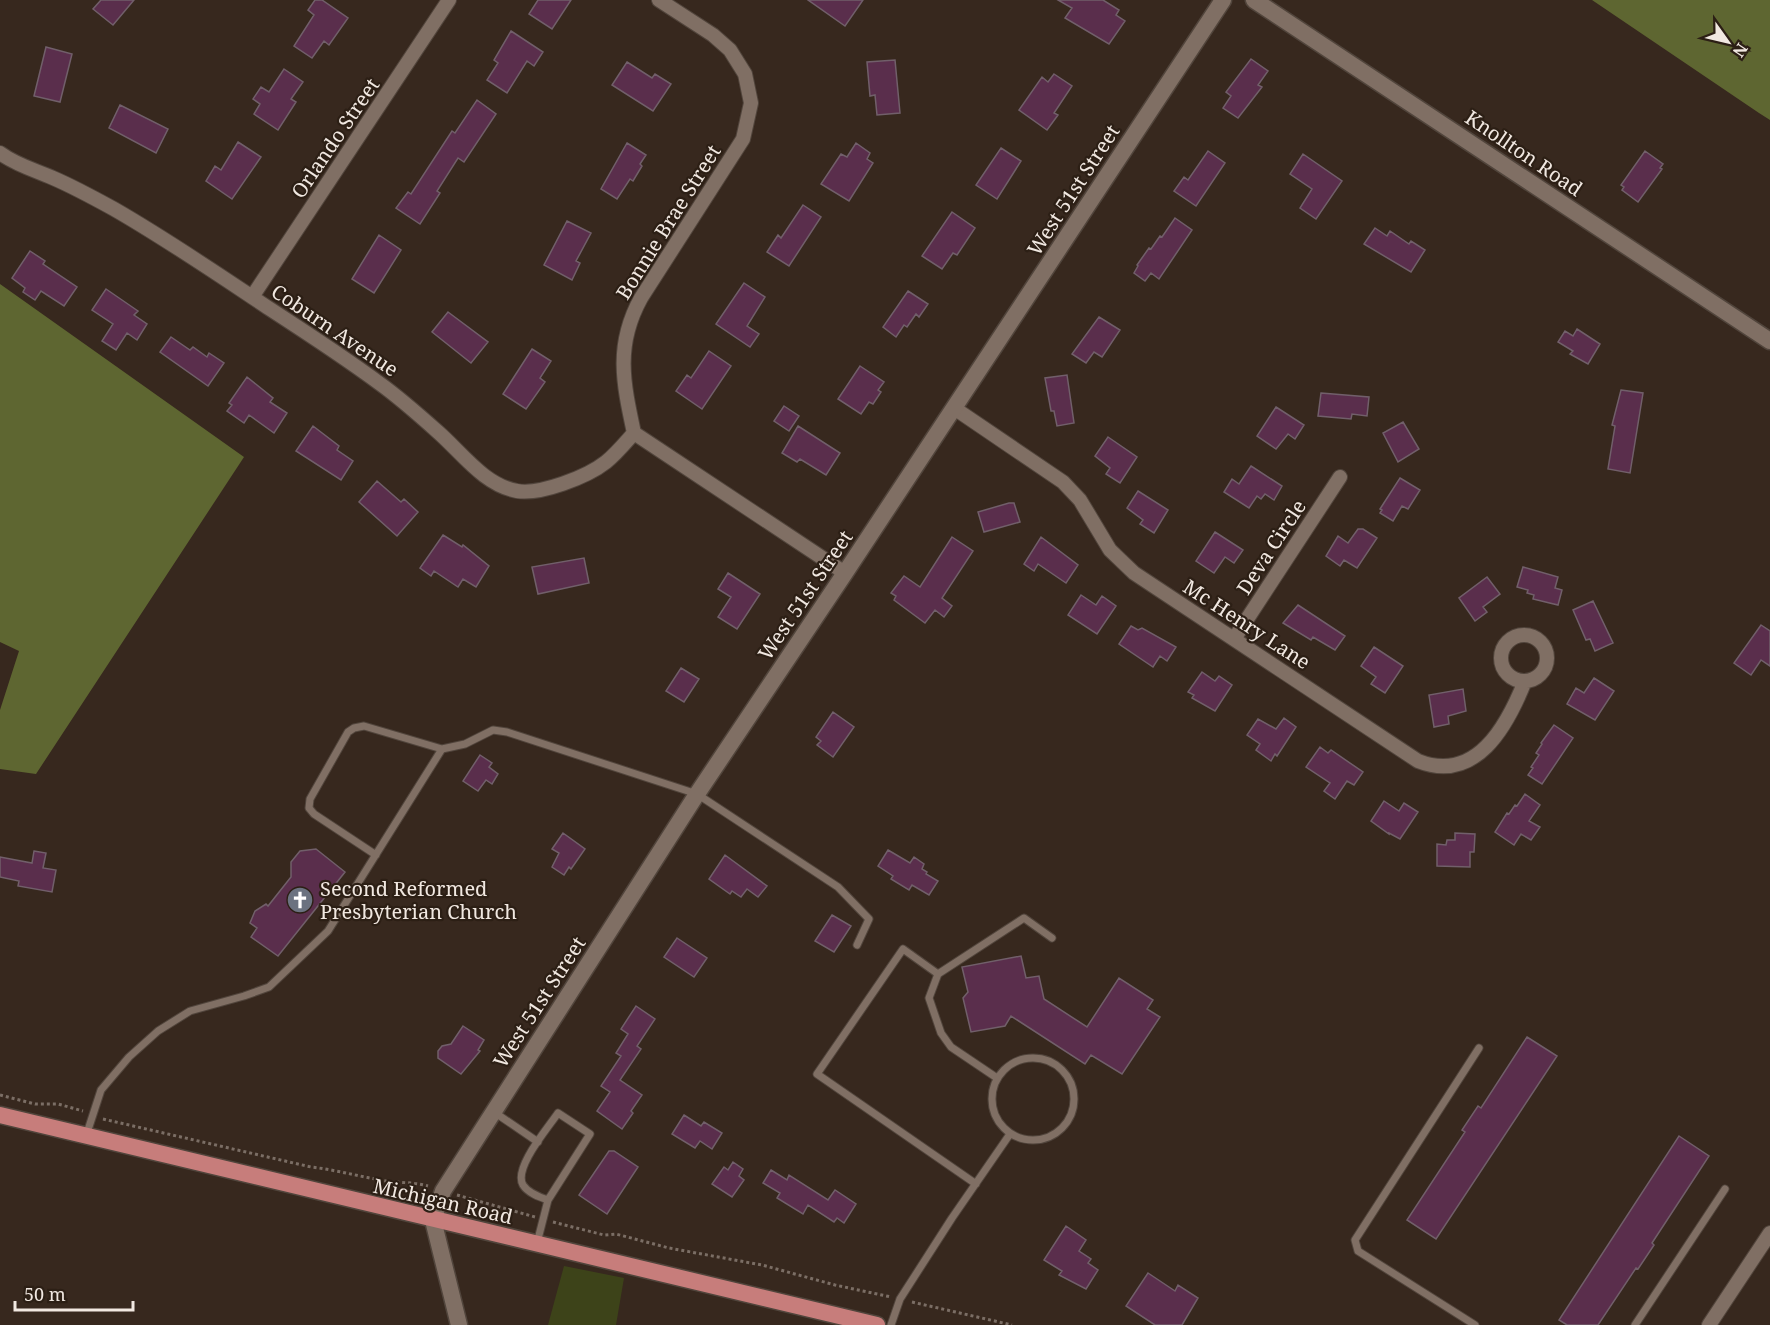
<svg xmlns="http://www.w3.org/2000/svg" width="1770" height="1325" viewBox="0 0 1770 1325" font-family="'Noto Serif',serif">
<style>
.green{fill:#3d4319}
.forest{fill:#5e6631}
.building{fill:#5a2e4c;stroke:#715f6a;stroke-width:1.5}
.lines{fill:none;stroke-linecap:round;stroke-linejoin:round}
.service-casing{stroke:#51453c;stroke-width:9}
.minor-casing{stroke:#51453c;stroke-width:16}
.tertiary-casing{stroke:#51453c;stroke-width:19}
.secondary-casing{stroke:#51453c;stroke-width:19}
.primary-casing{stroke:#51453c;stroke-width:19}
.path{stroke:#7b6e65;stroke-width:3;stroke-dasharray:3 3;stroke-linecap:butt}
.service{stroke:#806f64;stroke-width:7}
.minor{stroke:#806f64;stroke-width:14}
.tertiary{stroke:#806f64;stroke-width:16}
.secondary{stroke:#806f64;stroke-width:16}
.primary{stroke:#c77d7b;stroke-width:16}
.labels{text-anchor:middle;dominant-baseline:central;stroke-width:4.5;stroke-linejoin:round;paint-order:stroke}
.street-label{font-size:20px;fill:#f1e8e1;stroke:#2c1f15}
.poi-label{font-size:20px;fill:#f1e8e1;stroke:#2c1f15;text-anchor:start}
</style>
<rect width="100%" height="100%" fill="#37281e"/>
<path class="green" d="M 564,1266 L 624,1278 L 616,1325 L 548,1325 Z"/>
<path class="forest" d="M 1592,0 L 1770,0 L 1770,120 L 1759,113 Z
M 0,284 L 244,457 L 36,774 L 0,769 L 0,710 L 19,651 L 0,642 Z"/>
<path class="building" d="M 101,0 L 134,0 L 113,25 L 93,9 Z
M 315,0 L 322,0 L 348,18 L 329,45 L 324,41 L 312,58 L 294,46 L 314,15 L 308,10 Z
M 538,0 L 571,0 L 552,29 L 529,14 Z
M 808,0 L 863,0 L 845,26 Z
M 1058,0 L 1103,0 L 1119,10 L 1116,15 L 1125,21 L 1109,44 L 1065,18 L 1072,8 Z
M 511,31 L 543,52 L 534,66 L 527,61 L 507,93 L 487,80 L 498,63 L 494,60 Z
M 46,47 L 72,54 L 60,102 L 34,96 Z
M 1251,59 L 1268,71 L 1258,85 L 1262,87 L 1238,118 L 1223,108 L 1231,96 L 1226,92 Z
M 895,60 L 900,113 L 877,115 L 875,95 L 870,96 L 867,62 Z
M 627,62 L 652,78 L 655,74 L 671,84 L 653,111 L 612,85 Z
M 284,69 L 303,82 L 291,99 L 296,102 L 278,130 L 254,114 L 260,104 L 253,99 L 261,87 L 269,92 Z
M 1054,74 L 1072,86 L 1054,113 L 1058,115 L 1047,130 L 1019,110 L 1042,77 L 1048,82 Z
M 477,100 L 496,114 L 464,162 L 458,158 L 437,191 L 440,193 L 420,224 L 396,208 L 408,192 L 411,194 L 452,131 L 455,133 Z
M 120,105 L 168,129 L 156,153 L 109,128 Z
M 238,142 L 261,157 L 232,199 L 206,181 L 215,166 L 221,170 Z
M 627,143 L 646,155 L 640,164 L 642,166 L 633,181 L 630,179 L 617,199 L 601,189 Z
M 856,143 L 870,153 L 867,159 L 873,163 L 849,201 L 821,184 L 841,154 L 847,157 Z
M 1001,148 L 1021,161 L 997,199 L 976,185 Z
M 1208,151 L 1225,163 L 1196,206 L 1174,191 L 1184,177 L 1188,180 Z
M 1645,151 L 1663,164 L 1660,168 L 1662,169 L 1638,202 L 1622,190 L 1624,187 L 1621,185 Z
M 1303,154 L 1342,181 L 1316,219 L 1300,208 L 1312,189 L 1290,174 Z
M 803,205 L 821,217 L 789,266 L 767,252 L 778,235 L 781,238 Z
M 952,212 L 975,228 L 957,255 L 953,253 L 942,269 L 922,256 Z
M 1175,218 L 1192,230 L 1159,279 L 1151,273 L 1145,281 L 1134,273 L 1138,266 L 1137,265 L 1149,248 L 1151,249 L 1160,236 L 1162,237 Z
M 567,221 L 591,233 L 576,261 L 580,263 L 572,280 L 544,265 Z
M 1375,228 L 1387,236 L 1390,231 L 1409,244 L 1411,241 L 1425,250 L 1411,272 L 1364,244 Z
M 379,235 L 401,250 L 374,293 L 352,279 Z
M 30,251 L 45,261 L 43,264 L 77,287 L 64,306 L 41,291 L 35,300 L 23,292 L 25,288 L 12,278 Z
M 744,283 L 765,297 L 747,326 L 759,334 L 750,347 L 716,324 Z
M 106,289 L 138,311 L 134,315 L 147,324 L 137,340 L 127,333 L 116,350 L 102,341 L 113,324 L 92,310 Z
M 908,291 L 928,304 L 919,317 L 916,314 L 907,327 L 904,325 L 896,337 L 883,327 Z
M 448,312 L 488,342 L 471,363 L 432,332 Z
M 1099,317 L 1120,330 L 1102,357 L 1094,352 L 1086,363 L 1072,354 Z
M 1577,329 L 1600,344 L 1588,364 L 1570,354 L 1573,351 L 1558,342 L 1565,331 L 1573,336 Z
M 171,337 L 190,350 L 193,347 L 207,357 L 209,353 L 224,363 L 208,386 L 160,352 Z
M 532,349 L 551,361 L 540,378 L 545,382 L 526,409 L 503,394 Z
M 709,351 L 731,366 L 702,409 L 676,391 L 687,375 L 691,378 Z
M 860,366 L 884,382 L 878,390 L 881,392 L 873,404 L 869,402 L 861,414 L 838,399 Z
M 1067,375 L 1074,423 L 1057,426 L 1054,411 L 1051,411 L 1045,378 Z
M 247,377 L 273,398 L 270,402 L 287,413 L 274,433 L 249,415 L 244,423 L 227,411 L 232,405 L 229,403 Z
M 1621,390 L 1643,393 L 1630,473 L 1608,469 L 1615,426 L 1612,425 Z
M 1321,393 L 1369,397 L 1367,416 L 1352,414 L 1351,419 L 1318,416 Z
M 784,406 L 799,416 L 789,431 L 774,421 Z
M 1276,407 L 1304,425 L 1295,439 L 1288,434 L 1276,449 L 1257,436 Z
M 1403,422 L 1419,449 L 1398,462 L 1383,433 Z
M 313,426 L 339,446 L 337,450 L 353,461 L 341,480 L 296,451 Z
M 798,426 L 840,453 L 826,475 L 800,459 L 797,462 L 782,453 Z
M 1108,437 L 1137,457 L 1120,483 L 1106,474 L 1110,468 L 1095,456 Z
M 1251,466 L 1282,486 L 1274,500 L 1265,494 L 1261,499 L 1257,496 L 1249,508 L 1224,492 L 1232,479 L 1239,484 Z
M 1400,478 L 1420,490 L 1408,509 L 1402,506 L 1393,521 L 1380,513 L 1382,510 L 1380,509 Z
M 377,481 L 401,502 L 404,499 L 418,512 L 397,536 L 359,502 Z
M 1138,491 L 1168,510 L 1154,533 L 1140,524 L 1143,520 L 1127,508 Z
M 1009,503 L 1014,503 L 1020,522 L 984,532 L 978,512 Z
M 1358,529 L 1363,529 L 1377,538 L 1357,568 L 1344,560 L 1340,566 L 1326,556 L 1338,536 L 1348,543 Z
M 1215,532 L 1243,550 L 1234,563 L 1225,557 L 1214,573 L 1196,561 Z
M 443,535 L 462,547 L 463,545 L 489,566 L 476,587 L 463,579 L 458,587 L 434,571 L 431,576 L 420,568 Z
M 952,537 L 973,551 L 942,598 L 952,606 L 944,617 L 935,610 L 925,623 L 894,600 L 896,596 L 891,593 L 904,576 L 920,587 Z
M 1041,537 L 1078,565 L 1066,583 L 1038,564 L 1034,571 L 1024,564 Z
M 584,558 L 589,583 L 538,594 L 532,567 Z
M 1523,567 L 1558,577 L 1555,588 L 1562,590 L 1558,605 L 1533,599 L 1534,595 L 1527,593 L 1528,590 L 1517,587 Z
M 728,573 L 760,594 L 737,629 L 718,617 L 731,597 L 718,589 Z
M 1487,577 L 1500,594 L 1483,607 L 1487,612 L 1475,621 L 1459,598 Z
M 1081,595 L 1096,605 L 1102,596 L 1116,606 L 1097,634 L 1068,615 Z
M 1593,601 L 1613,643 L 1595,651 L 1590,639 L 1586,640 L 1573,610 Z
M 1298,605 L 1345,636 L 1335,650 L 1313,637 L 1311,640 L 1283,623 Z
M 1761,625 L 1770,631 L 1770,666 L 1761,660 L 1751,675 L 1734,663 Z
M 1131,626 L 1138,630 L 1142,628 L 1176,647 L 1167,661 L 1160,656 L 1153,667 L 1119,644 Z
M 1374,647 L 1403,666 L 1385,693 L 1371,684 L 1376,677 L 1361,666 Z
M 681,668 L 699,679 L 684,702 L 666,691 Z
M 1202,672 L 1215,681 L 1219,676 L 1232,685 L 1215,711 L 1192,698 L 1194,695 L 1188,692 Z
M 1594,678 L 1614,691 L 1595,720 L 1567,704 L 1576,688 L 1584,693 Z
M 1463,689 L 1466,711 L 1448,716 L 1449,724 L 1434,727 L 1429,695 Z
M 833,712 L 854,727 L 833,757 L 817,745 L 821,741 L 816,737 Z
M 1284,718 L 1296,727 L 1277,756 L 1275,754 L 1271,761 L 1256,750 L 1260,744 L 1247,735 L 1258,719 L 1276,729 Z
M 1554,725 L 1573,738 L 1542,784 L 1528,775 L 1533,768 L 1531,767 L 1539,755 L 1536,753 L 1542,744 L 1541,743 Z
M 1320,747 L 1328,753 L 1331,750 L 1363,772 L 1354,785 L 1347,781 L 1335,799 L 1324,791 L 1330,783 L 1306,767 Z
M 480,755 L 492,763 L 489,767 L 498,774 L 492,784 L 486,780 L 478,791 L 463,781 Z
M 1525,794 L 1540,805 L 1529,821 L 1540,827 L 1531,840 L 1521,834 L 1514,845 L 1495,832 L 1507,813 L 1509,814 L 1515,805 L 1517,806 Z
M 1384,801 L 1399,811 L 1404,803 L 1418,812 L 1400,839 L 1389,833 L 1389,834 L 1371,821 Z
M 563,833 L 585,849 L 571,869 L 569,867 L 564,875 L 552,867 L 559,853 L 552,849 Z
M 1455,833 L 1475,834 L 1474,852 L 1470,852 L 1470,867 L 1437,866 L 1437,844 L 1446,845 L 1447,840 L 1455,840 Z
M 316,849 L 345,872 L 278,956 L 251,937 L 257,928 L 250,923 L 255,911 L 266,904 L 268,906 L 291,877 L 291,862 L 300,851 Z
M 888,850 L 910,863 L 914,857 L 924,864 L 922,869 L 927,872 L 926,874 L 938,881 L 929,895 L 912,885 L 909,890 L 891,879 L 893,876 L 878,866 Z
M 34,851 L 46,853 L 43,868 L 56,870 L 52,892 L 18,886 L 19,881 L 0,877 L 0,857 L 32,863 Z
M 725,855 L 767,886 L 758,897 L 747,889 L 741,897 L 732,891 L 730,894 L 709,879 Z
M 832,915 L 851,926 L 834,952 L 815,941 Z
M 677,938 L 707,958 L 694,977 L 664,957 Z
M 1021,956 L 1026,978 L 1039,976 L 1044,999 L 1087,1027 L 1119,978 L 1153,1000 L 1147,1009 L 1160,1017 L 1122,1074 L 1091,1055 L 1085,1064 L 1011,1016 L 1005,1026 L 971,1032 L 963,998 L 968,992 L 962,967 Z
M 636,1006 L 655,1019 L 637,1046 L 641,1049 L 620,1080 L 642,1095 L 631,1111 L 633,1113 L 622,1129 L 597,1111 L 610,1092 L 601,1086 L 621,1056 L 616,1053 L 628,1034 L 621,1029 Z
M 463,1026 L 484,1040 L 478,1050 L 480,1051 L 461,1074 L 438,1058 L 438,1051 L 442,1046 L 451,1044 Z
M 1527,1037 L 1557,1056 L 1436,1239 L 1407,1220 L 1465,1132 L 1462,1130 L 1478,1106 L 1481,1108 Z
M 684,1115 L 701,1126 L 704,1122 L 722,1133 L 712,1149 L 700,1141 L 695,1148 L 672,1134 Z
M 1679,1136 L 1709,1156 L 1652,1243 L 1654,1245 L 1638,1269 L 1636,1268 L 1598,1325 L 1567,1325 L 1559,1320 Z
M 609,1151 L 614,1151 L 638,1167 L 607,1214 L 579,1195 Z
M 733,1162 L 743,1169 L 739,1176 L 744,1180 L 732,1197 L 712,1184 L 724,1167 L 728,1170 Z
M 771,1170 L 787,1180 L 789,1175 L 828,1200 L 835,1190 L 856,1204 L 844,1223 L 837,1218 L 834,1222 L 808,1205 L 803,1214 L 777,1198 L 780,1193 L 763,1183 Z
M 1066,1226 L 1086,1240 L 1079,1251 L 1091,1259 L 1088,1263 L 1098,1270 L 1086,1289 L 1059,1275 L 1062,1271 L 1044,1260 Z
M 1148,1273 L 1175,1291 L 1178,1285 L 1198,1298 L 1182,1325 L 1155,1325 L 1126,1306 Z"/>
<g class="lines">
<defs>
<path id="service" d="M 376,855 L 314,814 L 309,808 L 310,799 L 348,732 L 354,728 L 364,726 L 442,749
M 938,974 L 1024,918 L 1052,938
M992 1099a41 41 0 1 1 82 0a41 41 0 1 1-82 0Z
M 494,1112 L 538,1142
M 86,1136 L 101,1090 L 129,1057 L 158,1031 L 190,1011 L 244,996 L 269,987 L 328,931 L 442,749 L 465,744 L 493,730 L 507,732 L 697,794 L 838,887 L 869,919 L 857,945
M 976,1184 L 817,1074 L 903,949 L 938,974 L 929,998 L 941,1033 L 951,1047 L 997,1078
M 537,1243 L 548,1200 L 590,1134 L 558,1113 C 548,1128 513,1168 523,1185 C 528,1193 539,1197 548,1200
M 891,1325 L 900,1299 L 952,1218 L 1010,1134
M 1475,1325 L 1358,1251 L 1355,1240 L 1479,1048
M 1635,1325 L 1725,1189"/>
<path id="minor" d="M 659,0 L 713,35 L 730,50 L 745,74 L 751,103 L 743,139 L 641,298 C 615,345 623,382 634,433 L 845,573
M 0,153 C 16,165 35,170 53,178 C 74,187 94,198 114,209 C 168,240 219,275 270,309 C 307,333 344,357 379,383 C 400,398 419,415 438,432 C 462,453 484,485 517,491 C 540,495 587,477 606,462 C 616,454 625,443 634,433
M 252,297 L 449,0
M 954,408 L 1063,482 L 1080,500 L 1110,550 L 1134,573 L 1418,761 C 1476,784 1507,726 1525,681
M1501 658a23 23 0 1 1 46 0a23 23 0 1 1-46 0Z
M 1234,639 L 1340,477
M 1709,1325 L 1770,1233"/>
<path id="tertiary" d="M 1254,0 L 1770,341
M 433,1220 L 443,1191 L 697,794 L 845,573 L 1223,0"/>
<path id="secondary" d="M 433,1220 L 459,1325"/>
<path id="primary" d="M 0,1115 L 877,1325"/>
</defs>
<use href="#service" class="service-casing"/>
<use href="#minor" class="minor-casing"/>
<use href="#tertiary" class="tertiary-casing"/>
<use href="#secondary" class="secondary-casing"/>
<use href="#primary" class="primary-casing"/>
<path class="path" d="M 0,1095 L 35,1104 L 58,1104 L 83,1111
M 103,1119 L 311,1167 C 337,1170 361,1177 386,1181 C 400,1183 414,1182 428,1186
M 457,1195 L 535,1217
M 553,1222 L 604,1235 L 616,1234 L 669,1248 L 762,1265 L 835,1285 L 891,1297
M 912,1302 L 1012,1325"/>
<use href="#service" class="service"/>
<use href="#minor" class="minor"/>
<use href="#tertiary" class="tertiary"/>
<use href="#secondary" class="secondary"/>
<use href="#primary" class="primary"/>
</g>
<defs>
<symbol id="church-disc" viewBox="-11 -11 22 22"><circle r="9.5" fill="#6b7280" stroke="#2c1f15"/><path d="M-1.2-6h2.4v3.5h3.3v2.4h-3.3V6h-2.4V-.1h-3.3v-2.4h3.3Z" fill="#fff"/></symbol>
</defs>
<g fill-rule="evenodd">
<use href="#church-disc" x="285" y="885" width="30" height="30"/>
</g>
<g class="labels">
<g class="street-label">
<text transform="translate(335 138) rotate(-56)">Orlando Street</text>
<text transform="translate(1524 153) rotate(34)">Knollton Road</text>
<text transform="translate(1073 190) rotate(-57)">West 51st Street</text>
<text transform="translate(668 222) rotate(-58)">Bonnie Brae Street</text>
<text transform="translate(335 330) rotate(34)">Coburn Avenue</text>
<text transform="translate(1271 547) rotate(-57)">Deva Circle</text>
<text transform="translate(805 595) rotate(-56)">West 51st Street</text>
<text transform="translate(1247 624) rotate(33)">Mc Henry Lane</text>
<text transform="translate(539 1002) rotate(-57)">West 51st Street</text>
<text transform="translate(443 1201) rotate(13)">Michigan Road</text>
</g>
<g class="poi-label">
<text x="320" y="888">Second Reformed<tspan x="320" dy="23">Presbyterian Church</tspan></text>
</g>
</g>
<g transform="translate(1728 42) rotate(124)" stroke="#2c1f15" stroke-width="4.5" paint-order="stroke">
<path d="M0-4.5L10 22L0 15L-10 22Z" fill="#f1e8e1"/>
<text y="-9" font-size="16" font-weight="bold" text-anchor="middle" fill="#f1e8e1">N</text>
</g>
<path d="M15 1301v9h118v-9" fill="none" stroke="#f1e8e1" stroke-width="3"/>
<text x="24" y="1301" font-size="18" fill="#f1e8e1" stroke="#2c1f15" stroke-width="4.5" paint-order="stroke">50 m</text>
</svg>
